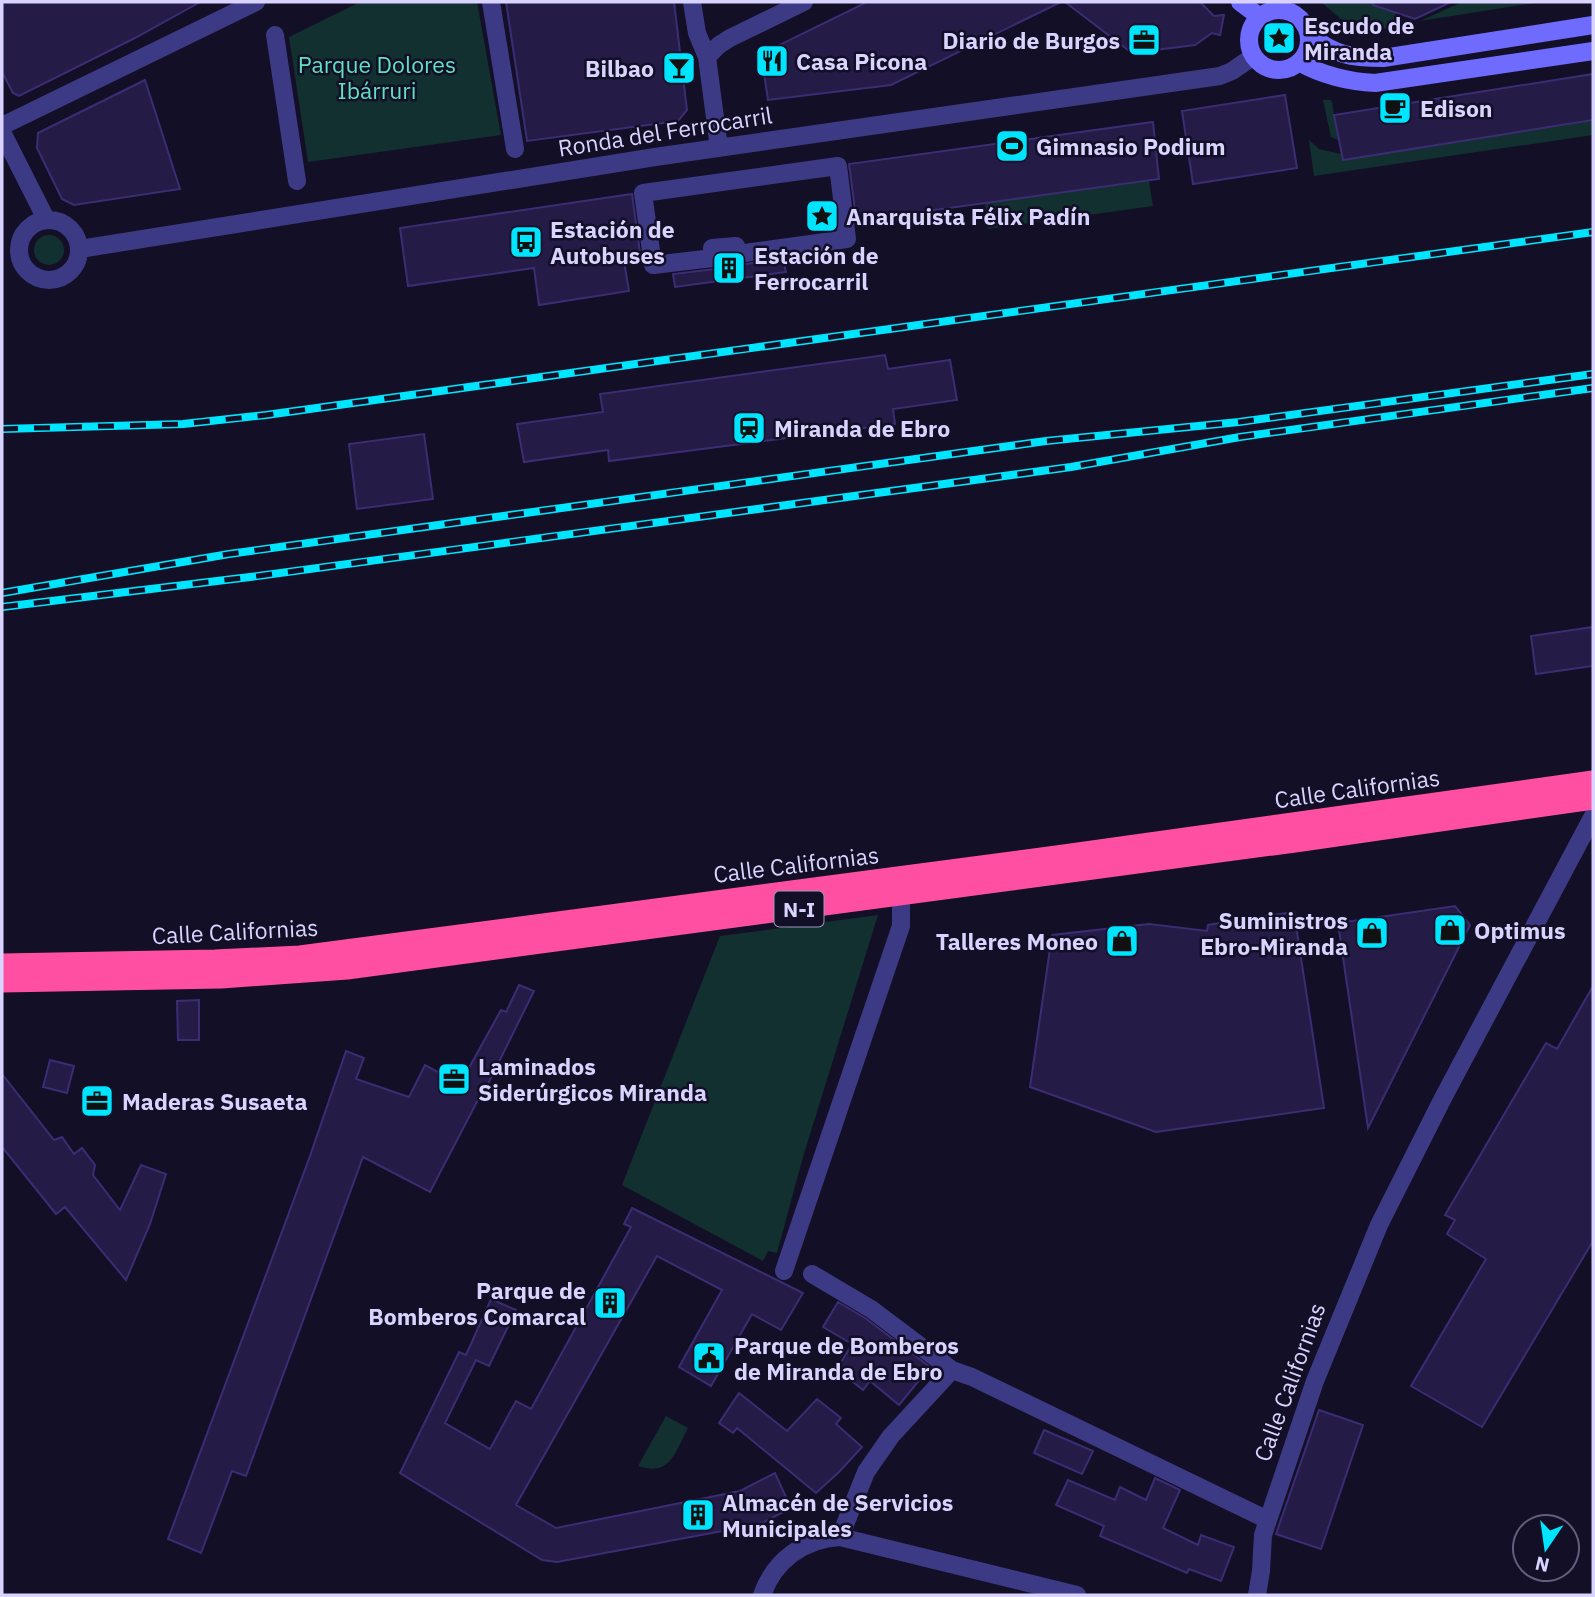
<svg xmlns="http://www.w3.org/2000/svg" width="1595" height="1597" viewBox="0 0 1595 1597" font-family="'IBM Plex Sans',sans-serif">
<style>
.green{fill:#12302f}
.building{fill:#241b47;stroke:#3b2d73;stroke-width:2}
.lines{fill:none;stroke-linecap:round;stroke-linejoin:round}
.street{stroke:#3d3a85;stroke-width:18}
.secondary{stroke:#6f6bff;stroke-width:18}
.highway{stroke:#ff4fa3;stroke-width:21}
.rail-casing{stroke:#00e5ff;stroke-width:8}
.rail{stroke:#130f26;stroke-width:5;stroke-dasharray:16;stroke-linecap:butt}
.labels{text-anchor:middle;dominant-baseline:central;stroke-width:5;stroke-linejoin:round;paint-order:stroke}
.shield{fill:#130f26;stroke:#9e99be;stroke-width:2}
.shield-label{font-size:21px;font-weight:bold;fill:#d9d4ff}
.poi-label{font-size:23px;font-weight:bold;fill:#d9d4ff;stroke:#130f26;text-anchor:start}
.park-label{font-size:23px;fill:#5fe0c0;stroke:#130f26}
.street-label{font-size:23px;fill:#d9d4ff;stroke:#130f26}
</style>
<rect width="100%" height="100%" fill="#130f26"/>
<path class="green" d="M 360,2 L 477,2 L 501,135 L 308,162 L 289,37 Z
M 1321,2 L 1391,2 L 1400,25 L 1377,30 L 1349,26 Z
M 1462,2 L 1541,2 L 1420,21 Z
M 1323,100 L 1331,100 L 1332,102 L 1338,140 L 1331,137 Z
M 1593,120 L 1593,135 L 1314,176 L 1309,140 L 1319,149 L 1341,154 L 1342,160 Z
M 1149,181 L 1153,206 L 988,229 L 985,203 Z
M34 250a15 15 0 1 1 30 0a15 15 0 1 1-30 0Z
M 878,915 L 803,1157 L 777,1253 L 768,1251 L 763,1261 L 622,1185 L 720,936 Z
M 666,1416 L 688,1428 C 675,1452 671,1477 638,1466 Z"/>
<path class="building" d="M 2,2 L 200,2 L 135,38 L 19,96 L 13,93 L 2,72 Z
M 506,2 L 674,2 L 687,110 L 678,121 L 527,141 Z
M 867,2 L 1061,2 L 891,85 L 768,100 L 761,54 Z
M 1065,2 L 1200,2 L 1214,16 L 1224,15 L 1220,35 L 1212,33 L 1195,45 L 1132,53 Z
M 1373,2 L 1451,2 L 1415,19 L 1373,5 Z
M 1593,74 L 1593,120 L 1343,160 L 1334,115 Z
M 145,80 L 180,189 L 74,205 L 62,199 L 37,148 L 38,133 Z
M 1285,95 L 1297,168 L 1193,184 L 1182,111 Z
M 1153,122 L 1159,179 L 920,212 L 918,217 L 857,225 L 849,164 Z
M 632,194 L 640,253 L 623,255 L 629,291 L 539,305 L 534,268 L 408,286 L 400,228 Z
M 724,258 L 738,265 L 783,259 L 786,272 L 675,287 L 673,274 L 715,269 L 720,267 Z
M 885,355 L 888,369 L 950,360 L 957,400 L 893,409 L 895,424 L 609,461 L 608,450 L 524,462 L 517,424 L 603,412 L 600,394 Z
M 424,434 L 433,499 L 357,509 L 349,444 Z
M 1593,627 L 1593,666 L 1536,674 L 1531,636 Z
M 1455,906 L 1470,925 L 1368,1128 L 1338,923 Z
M 1294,912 L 1324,1108 L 1156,1132 L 1030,1087 L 1052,935 L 1149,924 L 1207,931 L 1208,925 Z
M 519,985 L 534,991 L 483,1094 L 481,1094 L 430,1192 L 363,1157 L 246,1476 L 232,1471 L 201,1553 L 168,1539 L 310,1156 L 346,1051 L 364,1058 L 356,1079 L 409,1097 L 425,1065 L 460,1084 L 501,1010 L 506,1012 Z
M 1593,986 L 1593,1241 L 1482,1427 L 1411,1386 L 1486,1259 L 1447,1234 L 1455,1220 L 1445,1215 L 1546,1043 L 1557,1049 Z
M 199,1000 L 199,1040 L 178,1040 L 177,1001 Z
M 50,1060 L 74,1066 L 67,1093 L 43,1087 Z
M 2,1074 L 54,1140 L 62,1137 L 74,1154 L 82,1148 L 95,1165 L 93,1175 L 120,1210 L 141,1165 L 166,1174 L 150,1224 L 126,1280 L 65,1207 L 56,1214 L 2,1147 Z
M 632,1208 L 803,1293 L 781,1330 L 752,1314 L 711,1386 L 679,1367 L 722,1290 L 657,1256 L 516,1505 L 556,1528 L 740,1491 L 775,1473 L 791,1508 L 764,1522 L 744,1527 L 557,1562 L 542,1560 L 400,1473 L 459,1352 L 466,1355 L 491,1299 L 516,1310 L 489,1366 L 476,1360 L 445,1423 L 490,1449 L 516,1401 L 531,1409 L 631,1227 L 624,1224 Z
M 838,1302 L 865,1318 L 930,1367 L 899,1405 L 870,1381 L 863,1390 L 837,1369 L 852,1344 L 823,1327 Z
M 739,1393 L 787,1431 L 817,1399 L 841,1418 L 836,1424 L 862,1447 L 839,1472 L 816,1493 L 737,1428 L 733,1433 L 719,1423 Z
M 1319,1410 L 1363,1425 L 1321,1549 L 1276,1534 Z
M 1044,1430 L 1093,1451 L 1082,1474 L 1034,1453 Z
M 1155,1478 L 1180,1490 L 1163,1528 L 1198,1545 L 1201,1535 L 1234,1547 L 1221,1581 L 1189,1569 L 1187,1573 L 1100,1536 L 1104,1526 L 1056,1505 L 1068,1480 L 1115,1500 L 1120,1487 L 1146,1500 Z"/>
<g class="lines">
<path class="street" d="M 491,2 L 515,149
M 692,2 L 697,33 L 707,57 L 719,148
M 275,35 L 297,181
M 707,57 L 719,45 L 730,38 L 804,2
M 2,126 L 256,2
M 2,132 L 46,219
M 838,166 L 847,239 L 737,254 L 736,246 L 712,248 L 713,258 L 653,265 L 643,193 Z
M19 250a30 30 0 1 1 60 0a30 30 0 1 1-60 0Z
M 80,249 L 655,157 L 1220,76 L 1232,71 L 1254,56
M 784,1271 L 901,926 L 901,896
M 812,1274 L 871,1309 L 952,1370 L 972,1377 L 1268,1520
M 840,1537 L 866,1472 L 891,1436 L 952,1370
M 762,1595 C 774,1561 803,1539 840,1537 L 1077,1595
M 1257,1595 L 1261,1571 L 1263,1535 L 1315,1381 L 1379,1225 L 1443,1098 L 1593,816"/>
<path class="secondary" d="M 1240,2 L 1260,17
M1249 40a30 30 0 1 1 60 0a30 30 0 1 1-60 0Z
M 1309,35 C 1335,55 1351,58 1383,58 L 1593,25
M 1299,62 C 1321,75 1350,82 1375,83 L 1593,51"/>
<path class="highway" d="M 2,964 L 215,960 L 300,956 L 1064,855 L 1593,781
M 2,982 L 221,978 L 347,969 L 1302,841 L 1593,799"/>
<defs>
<path id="rail" d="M 2,429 L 183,424 L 266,415 L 1593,232
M 2,593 L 229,554 L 1046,441 L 1239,422 L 1593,374
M 2,607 L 250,577 L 1071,467 L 1240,437 L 1593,388"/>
</defs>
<use href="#rail" class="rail-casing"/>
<use href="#rail" class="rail"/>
</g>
<defs>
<symbol id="sight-square" viewBox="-11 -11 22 22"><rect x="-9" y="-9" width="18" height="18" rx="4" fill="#00e5ff" stroke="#130f26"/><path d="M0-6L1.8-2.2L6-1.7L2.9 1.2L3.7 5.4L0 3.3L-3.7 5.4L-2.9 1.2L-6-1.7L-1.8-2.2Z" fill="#111"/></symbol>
<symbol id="office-square" viewBox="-11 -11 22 22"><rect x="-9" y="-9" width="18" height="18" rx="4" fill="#00e5ff" stroke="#130f26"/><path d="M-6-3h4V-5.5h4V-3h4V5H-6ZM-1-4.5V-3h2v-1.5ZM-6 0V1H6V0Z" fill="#111"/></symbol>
<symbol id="restaurant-square" viewBox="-11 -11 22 22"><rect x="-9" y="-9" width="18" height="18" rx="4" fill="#00e5ff" stroke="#130f26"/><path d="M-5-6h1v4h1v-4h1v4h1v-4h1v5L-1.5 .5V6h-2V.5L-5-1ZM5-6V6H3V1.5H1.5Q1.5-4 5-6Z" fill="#111"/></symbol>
<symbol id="bar-square" viewBox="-11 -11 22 22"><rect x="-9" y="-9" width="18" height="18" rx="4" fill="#00e5ff" stroke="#130f26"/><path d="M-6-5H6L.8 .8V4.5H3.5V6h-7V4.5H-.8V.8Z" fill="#111"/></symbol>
<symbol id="cafe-square" viewBox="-11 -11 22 22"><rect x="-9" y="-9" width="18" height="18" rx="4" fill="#00e5ff" stroke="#130f26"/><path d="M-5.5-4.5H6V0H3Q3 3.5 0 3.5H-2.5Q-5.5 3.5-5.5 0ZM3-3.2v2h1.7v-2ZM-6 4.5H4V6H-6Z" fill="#111"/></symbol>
<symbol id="stadium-square" viewBox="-11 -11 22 22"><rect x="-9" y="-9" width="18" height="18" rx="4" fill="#00e5ff" stroke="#130f26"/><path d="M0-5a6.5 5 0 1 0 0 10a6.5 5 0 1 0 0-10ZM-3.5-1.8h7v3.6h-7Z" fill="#111"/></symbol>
<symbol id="bus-square" viewBox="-11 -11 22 22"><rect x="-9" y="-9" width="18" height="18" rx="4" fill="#00e5ff" stroke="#130f26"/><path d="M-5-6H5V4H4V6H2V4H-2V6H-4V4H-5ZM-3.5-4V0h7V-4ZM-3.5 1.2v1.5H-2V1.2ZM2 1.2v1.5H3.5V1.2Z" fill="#111"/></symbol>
<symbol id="building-square" viewBox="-11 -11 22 22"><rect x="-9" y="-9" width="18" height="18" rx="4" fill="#00e5ff" stroke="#130f26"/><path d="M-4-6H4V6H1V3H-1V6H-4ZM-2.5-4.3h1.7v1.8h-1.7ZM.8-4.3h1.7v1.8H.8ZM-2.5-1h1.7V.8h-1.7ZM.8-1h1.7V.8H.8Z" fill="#111"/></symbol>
<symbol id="station-square" viewBox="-11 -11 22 22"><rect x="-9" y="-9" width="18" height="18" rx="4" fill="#00e5ff" stroke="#130f26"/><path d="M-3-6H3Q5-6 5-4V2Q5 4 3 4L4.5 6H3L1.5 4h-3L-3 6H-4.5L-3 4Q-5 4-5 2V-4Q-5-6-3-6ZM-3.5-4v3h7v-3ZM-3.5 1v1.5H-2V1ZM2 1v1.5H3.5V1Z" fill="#111"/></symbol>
<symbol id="shop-square" viewBox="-11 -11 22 22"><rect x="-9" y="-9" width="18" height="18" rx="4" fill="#00e5ff" stroke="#130f26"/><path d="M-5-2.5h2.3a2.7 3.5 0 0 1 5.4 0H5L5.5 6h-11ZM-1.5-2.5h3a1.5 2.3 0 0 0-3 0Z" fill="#111"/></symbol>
<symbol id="civic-square" viewBox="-11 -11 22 22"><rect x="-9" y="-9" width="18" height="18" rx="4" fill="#00e5ff" stroke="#130f26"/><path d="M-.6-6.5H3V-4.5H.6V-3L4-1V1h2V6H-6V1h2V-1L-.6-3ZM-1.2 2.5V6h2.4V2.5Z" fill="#111"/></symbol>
</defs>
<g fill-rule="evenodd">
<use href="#sight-square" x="1260" y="19" width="38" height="38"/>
<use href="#office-square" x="1125" y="21" width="38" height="38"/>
<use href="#restaurant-square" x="753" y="42" width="38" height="38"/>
<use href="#bar-square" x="660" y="49" width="38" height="38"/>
<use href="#cafe-square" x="1376" y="89" width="38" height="38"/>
<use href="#stadium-square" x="993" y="127" width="38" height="38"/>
<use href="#sight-square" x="803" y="197" width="38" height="38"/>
<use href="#bus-square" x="507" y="223" width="38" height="38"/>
<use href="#building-square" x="710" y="249" width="38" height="38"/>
<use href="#station-square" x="730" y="409" width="38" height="38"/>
<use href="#shop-square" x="1431" y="911" width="38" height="38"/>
<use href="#shop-square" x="1353" y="914" width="38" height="38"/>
<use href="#shop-square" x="1103" y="922" width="38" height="38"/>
<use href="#office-square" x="435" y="1060" width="38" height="38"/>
<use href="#office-square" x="78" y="1082" width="38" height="38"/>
<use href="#building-square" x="591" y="1284" width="38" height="38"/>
<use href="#civic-square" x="690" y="1339" width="38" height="38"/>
<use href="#building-square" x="679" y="1496" width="38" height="38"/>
</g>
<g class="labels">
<rect class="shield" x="774.5" y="891.5" width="49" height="35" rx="5"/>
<g class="shield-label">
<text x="799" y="909">N-I</text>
</g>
<g class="poi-label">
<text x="1304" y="25">Escudo de<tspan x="1304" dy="26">Miranda</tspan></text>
<text x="1120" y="40" text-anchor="end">Diario de Burgos</text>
<text x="796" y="61">Casa Picona</text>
<text x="654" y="68" text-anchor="end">Bilbao</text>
<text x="1420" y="108">Edison</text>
<text x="1036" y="146">Gimnasio Podium</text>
<text x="846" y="216">Anarquista Félix Padín</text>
<text x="550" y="229">Estación de<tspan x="550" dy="26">Autobuses</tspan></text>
<text x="754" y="255">Estación de<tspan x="754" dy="26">Ferrocarril</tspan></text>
<text x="774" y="428">Miranda de Ebro</text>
<text x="1348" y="920" text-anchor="end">Suministros<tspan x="1348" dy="26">Ebro-Miranda</tspan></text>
<text x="1474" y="930">Optimus</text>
<text x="1098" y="941" text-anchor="end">Talleres Moneo</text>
<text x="478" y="1066">Laminados<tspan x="478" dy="26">Siderúrgicos Miranda</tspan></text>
<text x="122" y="1101">Maderas Susaeta</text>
<text x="586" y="1290" text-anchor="end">Parque de<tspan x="586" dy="26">Bomberos Comarcal</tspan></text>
<text x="734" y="1345">Parque de Bomberos<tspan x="734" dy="26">de Miranda de Ebro</tspan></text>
<text x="722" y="1502">Almacén de Servicios<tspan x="722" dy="26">Municipales</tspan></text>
</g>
<g class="park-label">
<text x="377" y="64">Parque Dolores<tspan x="377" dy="26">Ibárruri</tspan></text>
</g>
<g class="street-label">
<text transform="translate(665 131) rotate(-9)">Ronda del Ferrocarril</text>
<text transform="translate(1357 788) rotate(-8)">Calle Californias</text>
<text transform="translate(796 864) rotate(-7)">Calle Californias</text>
<text transform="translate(235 931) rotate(-3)">Calle Californias</text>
<text transform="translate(1289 1382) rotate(-70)">Calle Californias</text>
</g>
</g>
<rect width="1595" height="1597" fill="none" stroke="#d9d4ff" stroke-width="7"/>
<g transform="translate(1546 1548) rotate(193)"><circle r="33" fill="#130f26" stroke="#625e7d" stroke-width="2"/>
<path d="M0-5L12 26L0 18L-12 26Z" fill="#00e5ff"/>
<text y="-10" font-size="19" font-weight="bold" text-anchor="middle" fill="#d9d4ff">N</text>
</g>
</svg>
